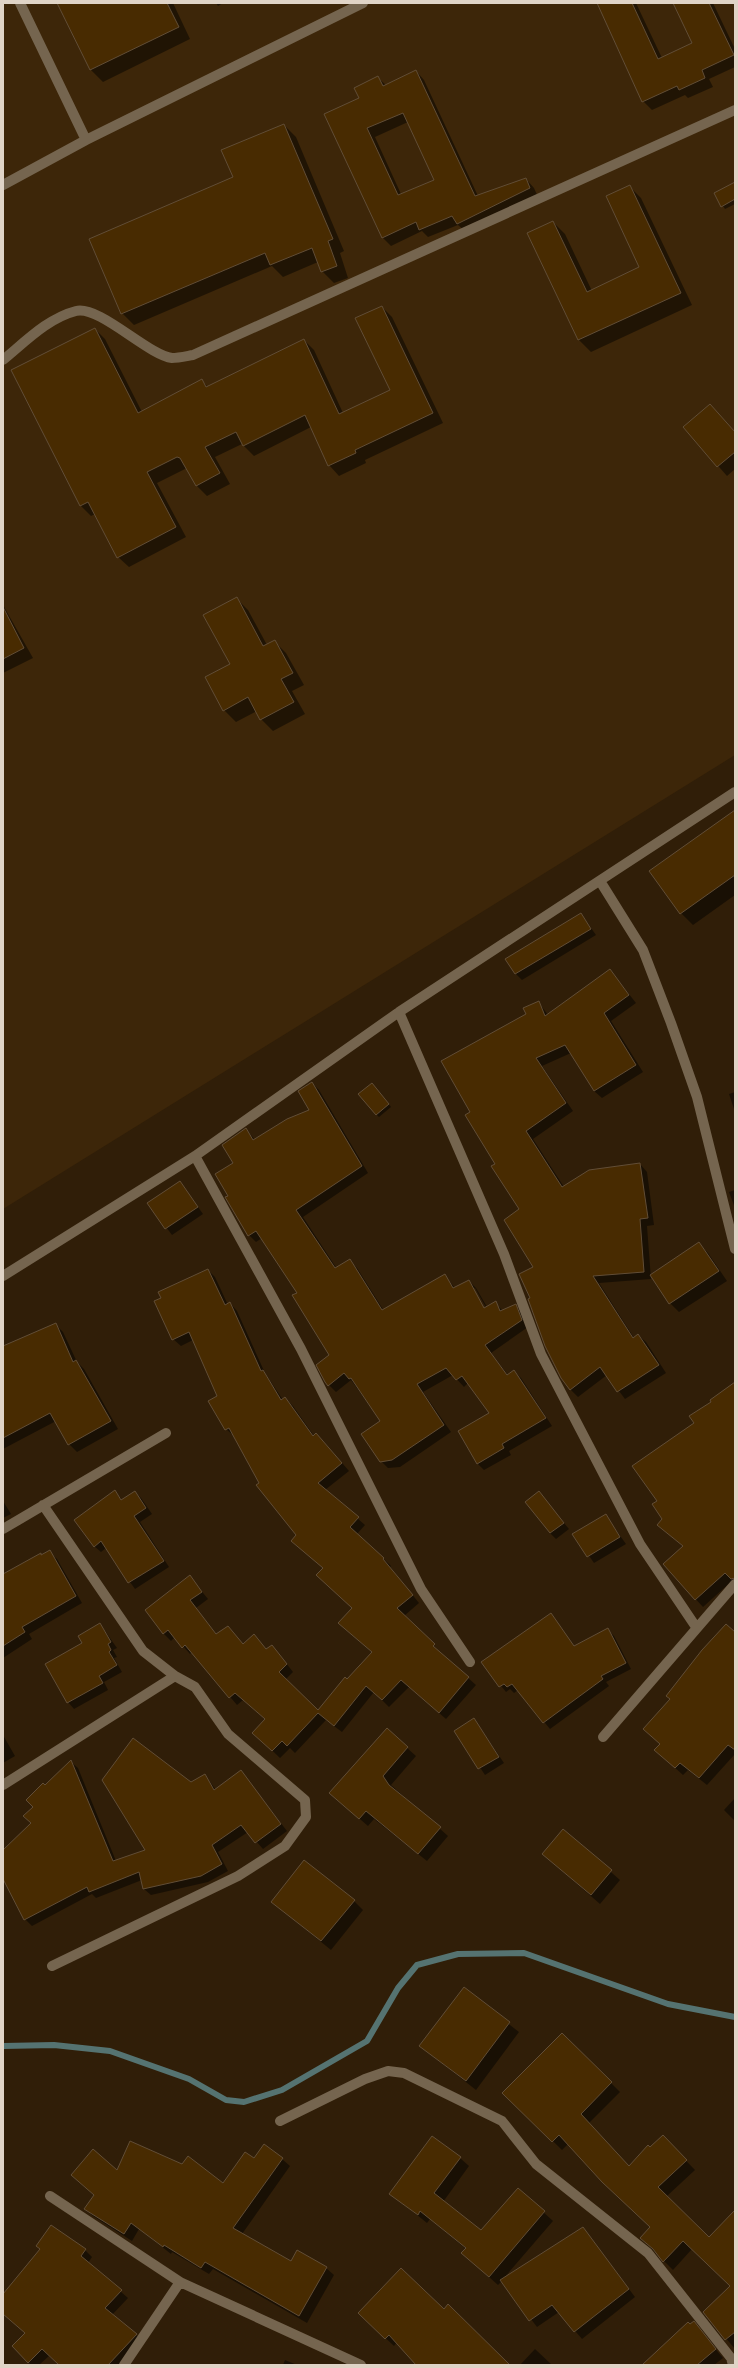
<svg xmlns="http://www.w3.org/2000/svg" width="738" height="2368" viewBox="0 0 738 2368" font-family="Jost,sans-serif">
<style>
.built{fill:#3d2609}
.shadow{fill:#0007;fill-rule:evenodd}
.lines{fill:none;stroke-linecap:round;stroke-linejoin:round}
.stream{stroke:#557371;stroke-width:6}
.building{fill:#482b01;stroke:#614d36;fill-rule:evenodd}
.minor{stroke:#75654f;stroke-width:10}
</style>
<rect width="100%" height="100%" fill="#301e08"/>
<path class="built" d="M 3,3 L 735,3 L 735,755 L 3,1209 Z"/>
<path class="shadow" d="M 58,3 L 173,3 L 190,39 L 103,82 L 91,70 Z
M 216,3 L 223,3 L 218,6 Z
M 598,3 L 636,3 L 662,58 L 694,43 L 674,3 L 713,3 L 735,49 L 735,67 L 709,79 L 713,87 L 688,98 L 685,95 L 652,110 L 643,101 Z
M 416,71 L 424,80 L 478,196 L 526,179 L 534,188 L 538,197 L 466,232 L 458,225 L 428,237 L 422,231 L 391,246 L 383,238 L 360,99 L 378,78 L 386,85 ZM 408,122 L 435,180 L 401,194 L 375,137 Z
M 284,125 L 296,137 L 344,251 L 340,253 L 348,278 L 334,283 L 322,271 L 318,262 L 283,277 L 272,266 L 134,325 L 122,313 L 234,178 Z
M 735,183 L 735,204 L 725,209 L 715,194 Z
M 629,186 L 641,198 L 692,305 L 591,352 L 579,340 L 528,233 L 553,222 L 565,234 L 592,291 L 641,268 Z
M 382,307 L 392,317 L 443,423 L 365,460 L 366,463 L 339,476 L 329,465 L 311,427 L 254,456 L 242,444 L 215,457 L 230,484 L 207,496 L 197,486 L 187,468 L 157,483 L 186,537 L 129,567 L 118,557 L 95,514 L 91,516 L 81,506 L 12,371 L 95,329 L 105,339 L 142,412 L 202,381 L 208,387 L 304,340 L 314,350 L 343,413 L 391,391 Z
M 710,405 L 735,432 L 735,469 L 727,476 L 684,427 Z
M 236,598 L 248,610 L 267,645 L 274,641 L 286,653 L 304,685 L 292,691 L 305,714 L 273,731 L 261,719 L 257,711 L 236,722 L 224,710 L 232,664 Z
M 3,605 L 33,658 L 3,673 Z
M 735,811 L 735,895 L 693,925 L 681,913 Z
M 581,914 L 596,935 L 522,980 L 516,974 L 507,959 Z
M 610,970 L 636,1003 L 611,1021 L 643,1072 L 602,1098 L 594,1091 L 571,1053 L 542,1066 L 573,1111 L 533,1139 L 564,1187 L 640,1164 L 647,1172 L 654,1225 L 647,1226 L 651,1279 L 599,1283 L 634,1338 L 638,1335 L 646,1342 L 666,1373 L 625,1399 L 607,1375 L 578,1397 L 571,1390 L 554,1363 L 520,1274 L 534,1268 L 520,1210 L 471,1112 L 527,1014 L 539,1003 L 548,1015 Z
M 312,1083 L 319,1090 L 368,1173 L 303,1217 L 337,1269 L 350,1261 L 357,1268 L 384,1311 L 444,1275 L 455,1288 L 469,1281 L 476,1288 L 487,1307 L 495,1303 L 503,1311 L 516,1306 L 522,1313 L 528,1327 L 491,1353 L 508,1375 L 514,1371 L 521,1378 L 552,1426 L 509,1451 L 511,1455 L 484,1470 L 477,1463 L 491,1414 L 468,1383 L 464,1387 L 453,1375 L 423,1392 L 451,1432 L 400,1467 L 388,1468 L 381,1461 L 381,1421 L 351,1380 L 336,1392 L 329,1385 L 331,1355 L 298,1293 L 262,1238 L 256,1242 L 249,1235 L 229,1196 L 235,1164 L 246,1129 L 255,1140 L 310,1110 ZM 472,1288 L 475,1288 L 488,1311 L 486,1312 Z
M 375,1087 L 391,1107 L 379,1117 L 376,1114 Z
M 735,1092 L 735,1112 L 729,1094 Z
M 180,1182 L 203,1214 L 172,1235 L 148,1203 Z
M 735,1190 L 735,1208 L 729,1192 Z
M 699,1244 L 708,1253 L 727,1281 L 679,1312 L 670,1303 Z
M 208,1270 L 215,1277 L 228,1305 L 230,1303 L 237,1311 L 265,1373 L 283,1400 L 285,1398 L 293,1406 L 314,1436 L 316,1434 L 324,1442 L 349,1471 L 325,1490 L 365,1525 L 357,1534 L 391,1566 L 390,1567 L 419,1603 L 404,1616 L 441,1654 L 476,1685 L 446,1719 L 409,1687 L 389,1707 L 374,1692 L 342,1732 L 326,1720 L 295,1753 L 290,1748 L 280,1758 L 254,1733 L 266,1720 L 243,1700 L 237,1705 L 192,1652 L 190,1654 L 175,1637 L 171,1641 L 163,1633 L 190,1577 L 208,1599 L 196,1608 L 217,1635 L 228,1628 L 243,1644 L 254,1636 L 267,1650 L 279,1654 L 293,1672 L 285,1680 L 319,1712 L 373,1653 L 339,1623 L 353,1608 L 260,1483 L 234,1436 L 226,1429 L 219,1396 L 193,1340 L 181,1346 L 173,1339 Z
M 55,1324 L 63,1332 L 77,1362 L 84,1369 L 118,1429 L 77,1452 L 69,1444 L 56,1421 L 3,1449 L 3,1347 Z
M 735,1384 L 735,1581 L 733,1580 L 703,1607 L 664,1565 L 684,1547 L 658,1525 L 663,1519 L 658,1501 L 695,1424 L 713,1402 Z
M 115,1491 L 122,1500 L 135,1492 L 141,1498 L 152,1514 L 140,1522 L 169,1567 L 135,1589 L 106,1548 L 101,1552 L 94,1546 Z
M 539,1493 L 569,1529 L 556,1539 L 550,1533 Z
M 3,1501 L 11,1514 L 3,1518 Z
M 605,1515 L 626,1544 L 594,1563 L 574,1534 Z
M 49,1552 L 57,1559 L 82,1603 L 29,1634 L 32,1639 L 3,1658 L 3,1576 L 40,1554 L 42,1556 Z
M 550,1614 L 576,1651 L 608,1630 L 614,1636 L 631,1669 L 606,1682 L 609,1686 L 550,1729 L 518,1690 L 514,1693 L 510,1689 L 506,1692 L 482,1662 Z
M 100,1624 L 117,1648 L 113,1650 L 117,1657 L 114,1658 L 122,1672 L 104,1682 L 108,1690 L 74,1709 L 68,1702 L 84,1644 Z
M 735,1633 L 735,1754 L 707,1785 L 688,1770 L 683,1775 L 663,1757 L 661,1744 L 644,1729 Z
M 474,1719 L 504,1763 L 485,1775 L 456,1731 Z
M 387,1730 L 416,1756 L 391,1785 L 448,1836 L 427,1861 L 374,1819 L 368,1826 L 339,1801 Z
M 3,1735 L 15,1756 L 3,1763 Z
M 71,1762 L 78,1768 L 116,1861 L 147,1850 L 191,1783 L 205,1775 L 216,1790 L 241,1772 L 287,1831 L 263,1849 L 248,1832 L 218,1852 L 228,1871 L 208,1882 L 151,1895 L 144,1889 L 142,1880 L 96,1898 L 92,1894 L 32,1926 L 25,1919 L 3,1877 L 3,1851 L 32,1823 L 35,1807 L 46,1787 Z
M 735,1798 L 735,1821 L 724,1810 Z
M 563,1830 L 620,1880 L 600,1904 L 553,1863 Z
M 354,1901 L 363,1910 L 331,1950 L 272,1902 Z
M 464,1989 L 519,2032 L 476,2090 L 420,2046 Z
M 562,2034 L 620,2092 L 589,2123 L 629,2167 L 663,2137 L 695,2170 L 667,2196 L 709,2238 L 735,2212 L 735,2349 L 704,2312 L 731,2287 L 692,2249 L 673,2270 L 641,2238 L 651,2227 L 568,2144 L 562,2150 L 504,2093 Z
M 460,2158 L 469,2166 L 443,2202 L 481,2232 L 518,2189 L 553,2221 L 504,2278 L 583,2228 L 635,2297 L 582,2339 L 559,2312 L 537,2327 L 502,2281 L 498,2285 L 462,2253 L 466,2249 L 430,2219 L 427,2223 L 391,2194 Z
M 282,2159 L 290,2166 L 242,2234 L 292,2262 L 326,2268 L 334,2275 L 307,2323 L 213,2269 L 209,2274 L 172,2252 L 171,2254 L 139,2229 L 132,2241 L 93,2216 L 85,2209 L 95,2196 L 79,2182 L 117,2172 L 223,2184 L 254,2160 Z
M 85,2250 L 92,2257 L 88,2263 L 128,2298 L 112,2315 L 143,2341 L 121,2365 L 60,2365 L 49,2356 L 39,2365 L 31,2365 L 13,2346 L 26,2333 L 3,2313 L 3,2296 Z
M 444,2310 L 509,2365 L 417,2365 L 397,2342 L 394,2346 L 359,2313 Z
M 693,2322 L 723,2358 L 714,2365 L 642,2365 Z
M 535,2349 L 552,2365 L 520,2365 Z
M 285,2360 L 297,2365 L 283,2365 Z"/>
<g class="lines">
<path class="stream" d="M 3,2046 L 54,2045 L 110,2051 L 189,2079 L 226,2100 L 244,2102 L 282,2090 L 367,2041 L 398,1988 L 417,1965 L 458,1954 L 524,1953 L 668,2004 L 735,2017"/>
</g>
<path class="building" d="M 57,3 L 167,3 L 179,27 L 90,70 Z
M 597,3 L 632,3 L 658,59 L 692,43 L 673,3 L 709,3 L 734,55 L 702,70 L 705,78 L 679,90 L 677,86 L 642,102 Z
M 416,70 L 475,196 L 526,178 L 530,188 L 457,224 L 452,216 L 419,230 L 416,222 L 382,238 L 324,114 L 359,98 L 354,88 L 378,76 L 383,86 ZM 403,113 L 434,180 L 398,195 L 367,128 Z
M 284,124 L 333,239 L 328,241 L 337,266 L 321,272 L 312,248 L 270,265 L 265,253 L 121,314 L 89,239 L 233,177 L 221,150 Z
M 735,182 L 735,199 L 721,207 L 714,193 Z
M 630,185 L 681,293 L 578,340 L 527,233 L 553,221 L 587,292 L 639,267 L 606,196 Z
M 382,306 L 433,413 L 355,450 L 356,453 L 328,466 L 305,415 L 243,446 L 236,432 L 205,447 L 220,473 L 196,486 L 180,458 L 177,457 L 147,472 L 176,527 L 117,558 L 88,502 L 80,506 L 11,370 L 95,328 L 138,413 L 202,379 L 206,387 L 304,339 L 339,414 L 390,390 L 355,318 Z
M 710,404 L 735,432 L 735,452 L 717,467 L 683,427 Z
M 237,597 L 263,646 L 275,640 L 293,673 L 281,679 L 294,702 L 260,720 L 248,697 L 223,711 L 205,677 L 230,664 L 203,615 Z
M 3,607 L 24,648 L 3,659 Z
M 735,810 L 735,875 L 680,914 L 649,871 Z
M 581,913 L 591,929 L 515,974 L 505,959 Z
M 610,969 L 629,995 L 604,1013 L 636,1065 L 594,1091 L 565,1045 L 536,1058 L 566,1103 L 526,1131 L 562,1187 L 589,1170 L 640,1163 L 648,1218 L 640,1219 L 644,1272 L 593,1276 L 633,1338 L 638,1334 L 659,1365 L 617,1392 L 600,1367 L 570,1390 L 561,1378 L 545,1346 L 528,1299 L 530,1298 L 519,1274 L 533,1267 L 504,1220 L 519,1209 L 491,1166 L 495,1164 L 465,1115 L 470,1112 L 441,1061 L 526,1014 L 523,1008 L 539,1001 L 545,1016 Z
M 312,1082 L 362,1166 L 296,1210 L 335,1268 L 350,1259 L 382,1310 L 445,1274 L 453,1288 L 469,1280 L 484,1308 L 496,1301 L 500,1311 L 516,1304 L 522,1320 L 485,1345 L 507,1375 L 514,1370 L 546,1418 L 502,1444 L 504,1448 L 477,1464 L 458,1431 L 489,1413 L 462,1376 L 456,1380 L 446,1368 L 417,1384 L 444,1425 L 392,1460 L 380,1462 L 361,1434 L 380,1421 L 351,1378 L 349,1379 L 344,1373 L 328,1386 L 325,1382 L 316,1365 L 329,1355 L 292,1295 L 297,1293 L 256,1231 L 248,1236 L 225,1197 L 228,1196 L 215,1174 L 233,1163 L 222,1145 L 246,1128 L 253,1140 L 287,1119 L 309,1110 L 298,1091 Z
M 372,1083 L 389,1104 L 376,1115 L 358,1094 Z
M 180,1181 L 198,1207 L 165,1229 L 147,1203 Z
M 699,1242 L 719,1271 L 669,1304 L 650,1275 Z
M 208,1269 L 225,1305 L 230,1302 L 261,1371 L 263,1370 L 281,1400 L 285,1397 L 313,1436 L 316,1433 L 342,1463 L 318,1483 L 359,1517 L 350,1527 L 384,1558 L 383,1559 L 413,1595 L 397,1608 L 435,1644 L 433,1646 L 469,1677 L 439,1713 L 401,1680 L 382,1700 L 366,1686 L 334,1726 L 318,1713 L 287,1746 L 282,1741 L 272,1751 L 252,1733 L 265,1719 L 235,1693 L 229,1698 L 185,1645 L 182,1648 L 168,1630 L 163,1634 L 145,1610 L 190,1575 L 202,1592 L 190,1600 L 216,1634 L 228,1626 L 243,1644 L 254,1634 L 266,1649 L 272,1645 L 287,1664 L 279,1672 L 318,1710 L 345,1677 L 347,1679 L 372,1652 L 338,1623 L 352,1608 L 316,1575 L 323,1568 L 291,1541 L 296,1535 L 256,1485 L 259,1483 L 229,1428 L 225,1430 L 208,1401 L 217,1396 L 189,1332 L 172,1340 L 154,1301 L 161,1298 L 158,1292 Z
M 56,1323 L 73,1362 L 76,1360 L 111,1421 L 68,1445 L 50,1413 L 3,1438 L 3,1346 Z
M 735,1382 L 735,1578 L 731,1579 L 725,1573 L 695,1600 L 663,1564 L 683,1546 L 657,1525 L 662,1519 L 652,1504 L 657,1501 L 632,1466 L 694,1423 L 689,1416 L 711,1402 L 710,1400 Z
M 115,1490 L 121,1500 L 135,1491 L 146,1508 L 134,1516 L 164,1561 L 128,1583 L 101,1541 L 94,1547 L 74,1520 Z
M 539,1491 L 564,1523 L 550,1533 L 525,1502 Z
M 606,1514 L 620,1537 L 587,1557 L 572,1534 Z
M 50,1550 L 76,1596 L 22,1627 L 25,1632 L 3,1646 L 3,1574 L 41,1553 L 41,1555 Z
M 551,1613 L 574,1646 L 608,1628 L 626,1663 L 601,1676 L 603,1679 L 543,1723 L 512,1684 L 507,1687 L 504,1684 L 499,1687 L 481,1662 Z
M 100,1623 L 111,1642 L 108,1644 L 111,1650 L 109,1652 L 117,1665 L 99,1676 L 103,1683 L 67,1703 L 45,1664 L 82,1643 L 78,1636 Z
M 726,1624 L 735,1632 L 735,1750 L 728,1745 L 699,1778 L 680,1763 L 675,1768 L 654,1750 L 660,1744 L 643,1729 L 670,1699 L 666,1696 L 702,1650 Z
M 474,1718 L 499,1757 L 478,1769 L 454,1731 Z
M 387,1728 L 408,1747 L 383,1776 L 389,1785 L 441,1827 L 418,1854 L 366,1811 L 359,1819 L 329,1793 Z
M 133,1738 L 191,1782 L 205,1774 L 214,1790 L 241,1770 L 281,1824 L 255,1843 L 241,1825 L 212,1845 L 222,1864 L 201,1876 L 143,1889 L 139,1872 L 89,1892 L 87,1887 L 24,1920 L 3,1879 L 3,1850 L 31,1823 L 23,1816 L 33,1807 L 26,1800 L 43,1783 L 45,1785 L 71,1760 L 113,1861 L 145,1850 L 102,1780 Z
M 563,1829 L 612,1870 L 591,1895 L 542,1854 Z
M 304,1860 L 355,1900 L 321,1941 L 271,1902 Z
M 464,1987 L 510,2022 L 466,2081 L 419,2046 Z
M 562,2033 L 612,2082 L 581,2114 L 629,2166 L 648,2145 L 650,2147 L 663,2135 L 687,2160 L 658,2187 L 709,2237 L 735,2210 L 735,2332 L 725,2340 L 703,2312 L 730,2286 L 683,2241 L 663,2262 L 653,2249 L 640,2238 L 650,2227 L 602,2182 L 559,2135 L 552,2142 L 502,2093 Z
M 432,2136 L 461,2157 L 434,2193 L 481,2230 L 518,2188 L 545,2211 L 489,2277 L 461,2253 L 466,2248 L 420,2211 L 418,2215 L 389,2194 Z
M 130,2141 L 182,2164 L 188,2156 L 223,2183 L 245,2152 L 254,2158 L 264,2144 L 283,2158 L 233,2228 L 291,2261 L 297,2250 L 327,2267 L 299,2316 L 205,2262 L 201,2268 L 164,2245 L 163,2247 L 131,2223 L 124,2234 L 84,2209 L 94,2195 L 71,2175 L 93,2149 L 117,2170 Z
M 51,2225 L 86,2249 L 81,2256 L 122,2290 L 105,2308 L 137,2334 L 108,2365 L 59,2365 L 42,2349 L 28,2363 L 12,2346 L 25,2333 L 3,2314 L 3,2294 L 40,2249 L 36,2246 Z
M 583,2227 L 629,2289 L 574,2332 L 552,2305 L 529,2321 L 500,2280 Z
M 401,2268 L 444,2309 L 448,2304 L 510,2365 L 416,2365 L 389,2335 L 385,2339 L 358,2313 Z
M 694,2321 L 716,2349 L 697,2365 L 642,2365 L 688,2322 L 690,2324 Z"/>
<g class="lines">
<path class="minor" d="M 20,3 L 86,140
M 3,185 L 86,140 L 363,3
M 3,360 C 25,342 48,318 76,311 C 99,305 148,355 172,358 C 178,358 187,356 193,355 L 735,110
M 600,881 L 643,950 L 671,1023 L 697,1097 L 735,1249
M 399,1012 L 504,1254 L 541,1354 L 640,1544 L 696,1627
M 195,1156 L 301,1349 L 421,1589 L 470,1662
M 3,1276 L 195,1156 L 399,1012 L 735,792
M 43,1505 L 143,1651 L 175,1676 L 195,1687 L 228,1734 L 305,1800 L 306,1817 L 285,1846 L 238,1876 L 52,1966
M 3,1529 L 166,1433
M 603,1737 L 735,1584
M 3,1785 L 175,1676
M 280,2121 L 365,2079 L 388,2071 L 404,2073 L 502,2121 L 536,2164 L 648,2253 L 731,2358 L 733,2365
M 50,2196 L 180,2282 L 361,2365
M 124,2365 L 180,2282"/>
</g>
<rect width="738" height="2368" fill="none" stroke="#e0d4c7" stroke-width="8"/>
</svg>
